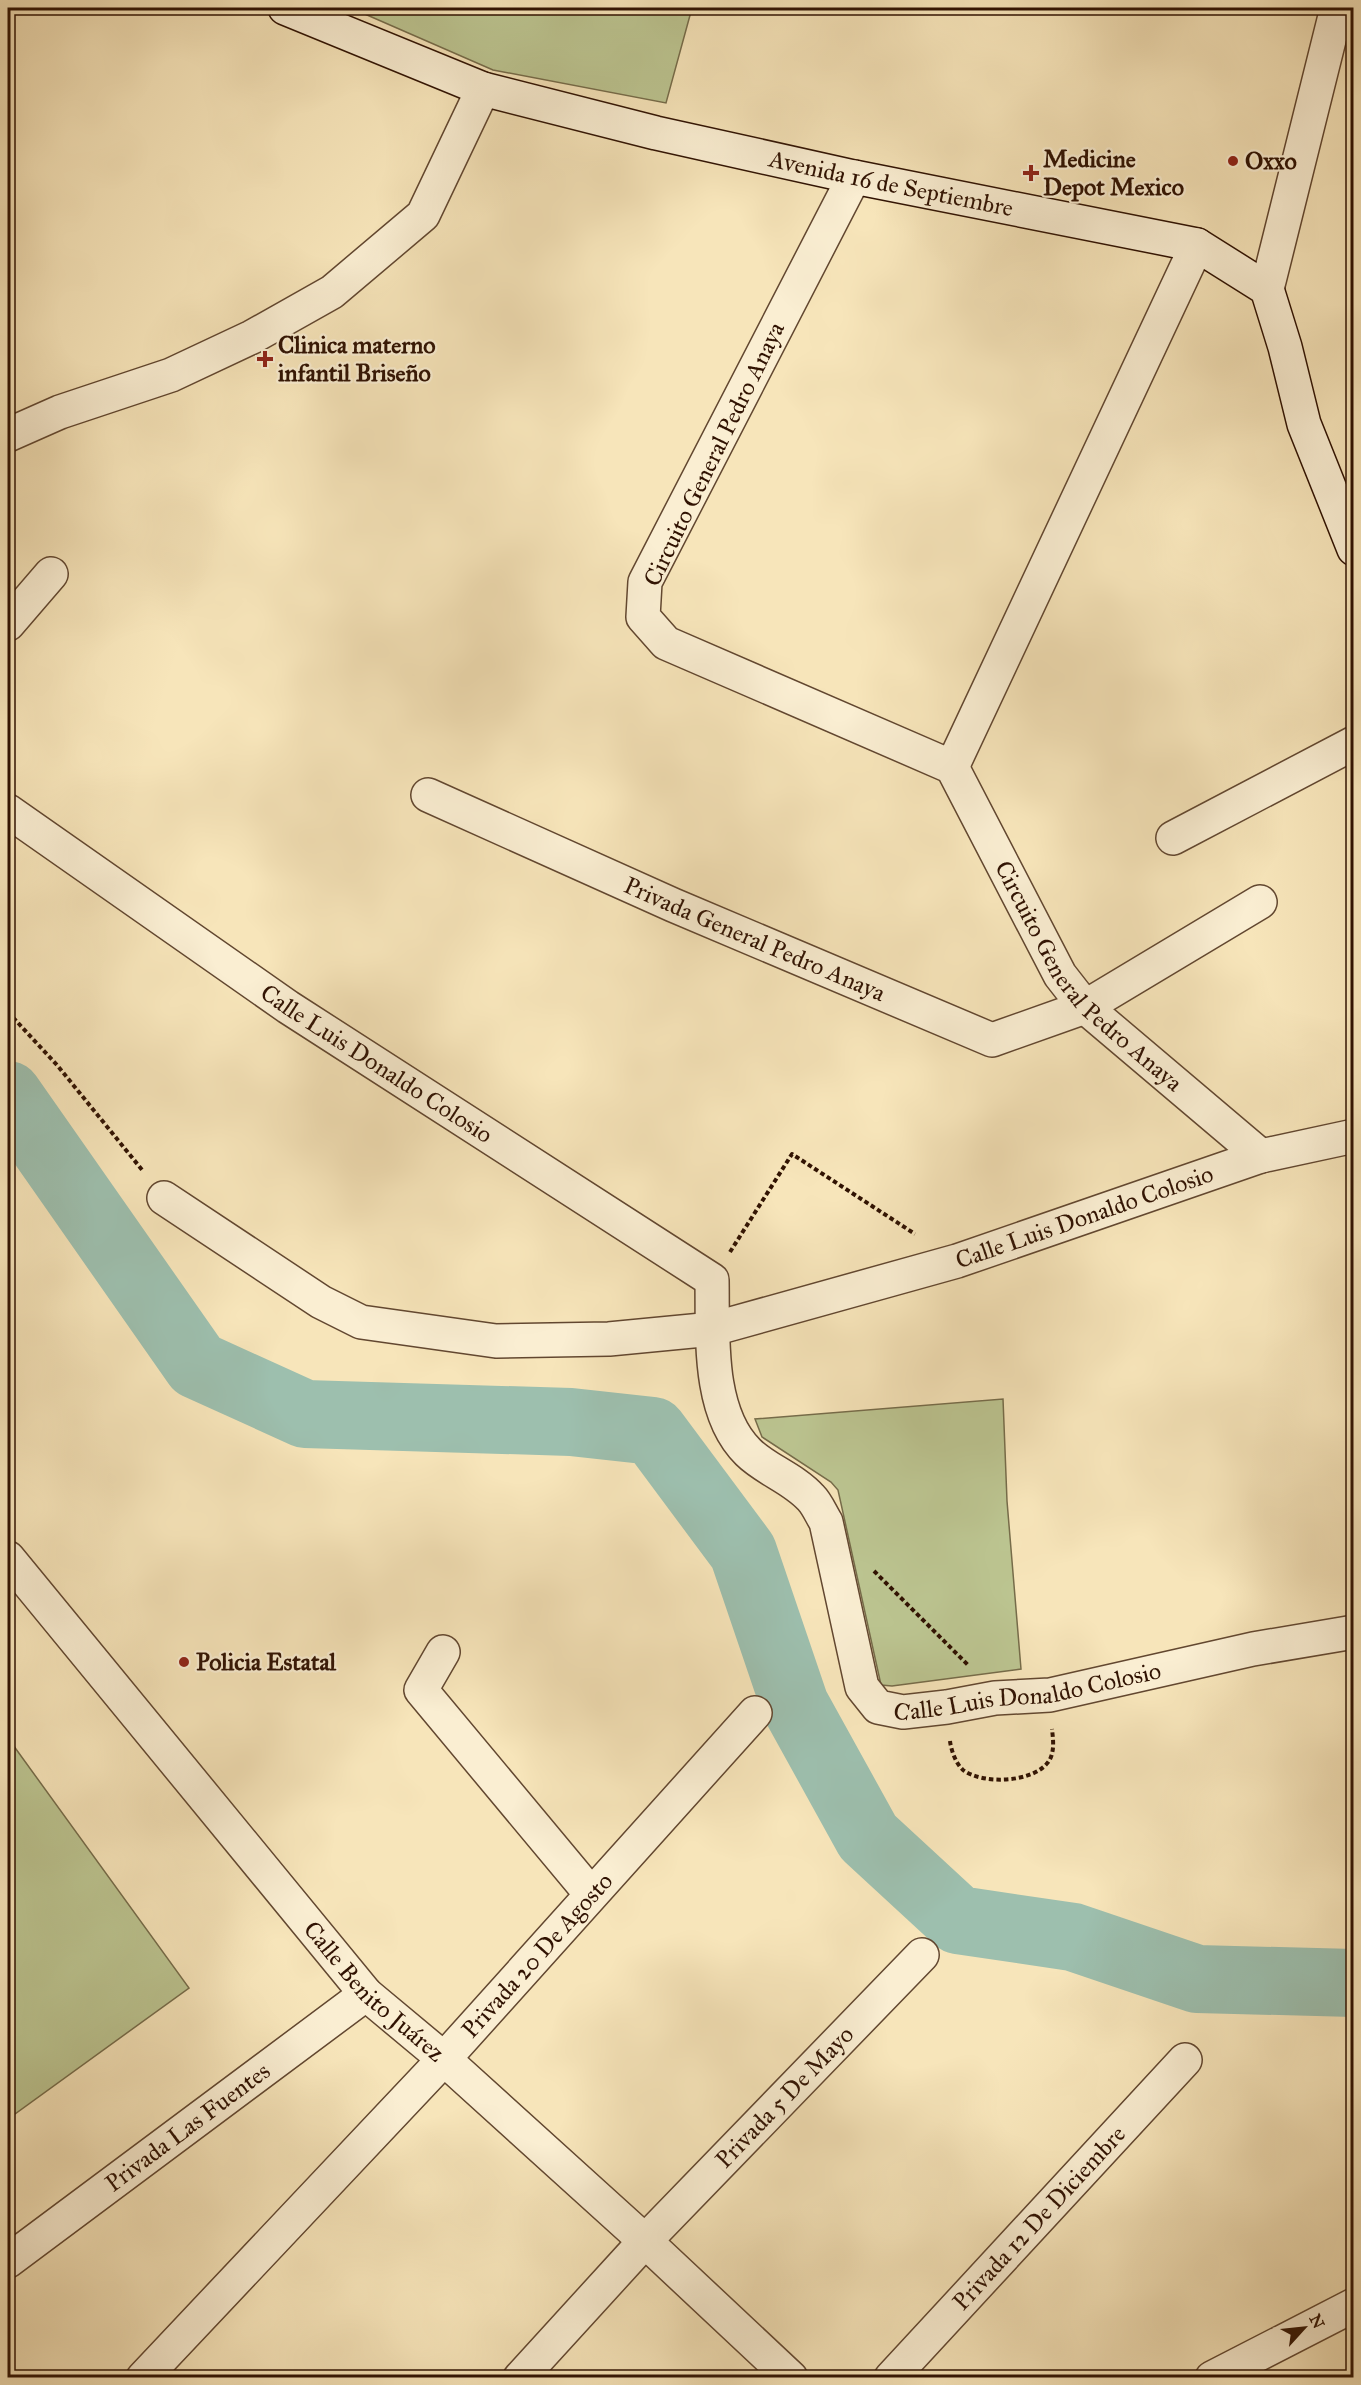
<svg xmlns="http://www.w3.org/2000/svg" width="1361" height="2385" viewBox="0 0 1361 2385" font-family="'IM FELL Great Primer',serif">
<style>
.green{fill:#bcc591;stroke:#766c4a;stroke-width:1.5}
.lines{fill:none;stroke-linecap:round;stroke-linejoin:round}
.river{stroke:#9dbfae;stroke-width:68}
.minor-casing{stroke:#624730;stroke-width:36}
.tertiary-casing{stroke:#624730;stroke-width:36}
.secondary-casing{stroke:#301202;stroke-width:36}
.path{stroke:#301202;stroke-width:4;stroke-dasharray:4.5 3;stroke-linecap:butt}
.minor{stroke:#faeed2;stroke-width:33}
.tertiary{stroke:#faeed2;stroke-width:33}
.secondary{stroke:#faeed2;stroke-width:33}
.poi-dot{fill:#8f2418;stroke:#faeed2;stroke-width:2}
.labels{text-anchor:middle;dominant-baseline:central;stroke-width:4.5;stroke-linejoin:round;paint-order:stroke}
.poi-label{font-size:24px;font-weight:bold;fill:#301202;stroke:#faeed2;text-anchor:start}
.street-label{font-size:24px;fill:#301202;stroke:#faeed2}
</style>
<rect width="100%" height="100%" fill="#f7e5ba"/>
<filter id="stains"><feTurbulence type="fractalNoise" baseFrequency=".00333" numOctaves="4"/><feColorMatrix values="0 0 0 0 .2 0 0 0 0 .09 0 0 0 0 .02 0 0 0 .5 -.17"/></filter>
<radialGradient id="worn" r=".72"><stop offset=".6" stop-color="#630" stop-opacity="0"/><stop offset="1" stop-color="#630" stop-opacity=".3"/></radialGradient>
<path class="green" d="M 351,8 L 692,8 L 666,103 L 493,70 Z
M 1003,1399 L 1007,1501 L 1021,1669 L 892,1686 L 881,1685 L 838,1490 L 831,1482 L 762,1437 L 755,1419 Z
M 8,1738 L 189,1988 L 8,2119 Z"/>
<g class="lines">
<path class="river" d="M 8,1095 L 197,1365 L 305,1414 L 571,1422 L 653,1431 L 743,1552 L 795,1705 L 868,1837 L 958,1920 L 1073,1937 L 1197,1979 L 1354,1983"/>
<defs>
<g id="minor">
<path id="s1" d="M 854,177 L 645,582 L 643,617 L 666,643 L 952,767 L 1060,975 L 1085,1007 L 1261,1156"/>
<path d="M 8,435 L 60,412 L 171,375 L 252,337 L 332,292 L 423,215 L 483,89"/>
<path d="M 8,624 L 51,574"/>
<path d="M 952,767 L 1197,245"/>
<path id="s2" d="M 428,795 L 673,905 L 992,1040 L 1085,1007 L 1260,902"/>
<path id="s3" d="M 8,811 L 288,1007 L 712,1280 C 713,1334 707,1412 748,1452 C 766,1470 793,1478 811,1498 C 817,1504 821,1514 826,1522 L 862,1687 L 878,1707 L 903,1712 L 947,1707 L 995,1698 L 1050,1695 L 1253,1649 L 1354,1632"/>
<path d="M 1173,838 L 1354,743"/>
<path id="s4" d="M 164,1198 L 321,1302 L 361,1322 L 496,1341 L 609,1339 L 713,1329 L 957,1261 L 1261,1156 L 1354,1136"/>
<path id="s5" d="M 8,1558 L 366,1994 L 444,2059 L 645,2241 L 791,2378"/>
<path d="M 443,1652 L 421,1690 L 591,1894"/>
<path id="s6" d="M 8,2261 L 366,1994"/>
<path id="s7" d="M 143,2378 L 444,2059 L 755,1713"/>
<path id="s8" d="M 520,2378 L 645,2241 L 922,1955"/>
<path id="s9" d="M 891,2378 L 1185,2060"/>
</g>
<path id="tertiary" d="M 1267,289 L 1337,8
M 1212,2378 L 1354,2305"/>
<g id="secondary">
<path id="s10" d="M 285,8 L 483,89 L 656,133 L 854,177 L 1197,245 L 1267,289 L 1285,347 L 1304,424 L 1354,549"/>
</g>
</defs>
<use href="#minor" class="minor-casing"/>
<use href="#tertiary" class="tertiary-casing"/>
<use href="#secondary" class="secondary-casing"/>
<path class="path" d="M 8,1012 L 57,1065 L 143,1171
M 730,1252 L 792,1154 L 915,1234
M 874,1571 L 969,1666
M 950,1741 C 951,1750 956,1764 963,1770 C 983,1785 1034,1783 1049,1761 C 1055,1751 1053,1739 1052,1729"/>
<use href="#minor" class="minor"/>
<use href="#tertiary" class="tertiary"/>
<use href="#secondary" class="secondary"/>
</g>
<g class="poi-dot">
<circle cx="1233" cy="161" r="6"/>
<path d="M1028 164h6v6h6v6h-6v6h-6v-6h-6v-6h6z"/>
<path d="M262 350h6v6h6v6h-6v6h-6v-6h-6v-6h6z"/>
<circle cx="184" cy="1662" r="6"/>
</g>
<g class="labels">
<g class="poi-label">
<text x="1043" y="159">Medicine<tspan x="1043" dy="28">Depot Mexico</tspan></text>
<text x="1245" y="161">Oxxo</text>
<text x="278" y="345">Clinica materno<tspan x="278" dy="28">infantil Briseño</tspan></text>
<text x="196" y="1662">Policia Estatal</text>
</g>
<g class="street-label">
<text stroke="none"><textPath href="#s10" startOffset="633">Avenida 16 de Septiembre</textPath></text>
<text transform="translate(714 454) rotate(-64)">Circuito General Pedro Anaya</text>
<text stroke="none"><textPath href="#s2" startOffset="357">Privada General Pedro Anaya</textPath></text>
<text stroke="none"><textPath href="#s1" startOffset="1090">Circuito General Pedro Anaya</textPath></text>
<text stroke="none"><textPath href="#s3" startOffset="447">Calle Luis Donaldo Colosio</textPath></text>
<text stroke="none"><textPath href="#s4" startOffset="975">Calle Luis Donaldo Colosio</textPath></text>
<text stroke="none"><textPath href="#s3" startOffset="1479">Calle Luis Donaldo Colosio</textPath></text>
<text stroke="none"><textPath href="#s7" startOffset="578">Privada 20 De Agosto</textPath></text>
<text stroke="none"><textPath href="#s5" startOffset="568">Calle Benito Juárez</textPath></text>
<text stroke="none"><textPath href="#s8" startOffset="386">Privada 5 De Mayo</textPath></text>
<text stroke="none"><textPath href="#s6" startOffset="224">Privada Las Fuentes</textPath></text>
<text stroke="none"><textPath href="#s9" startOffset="218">Privada 12 De Diciembre</textPath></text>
</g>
</g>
<rect width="1361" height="2385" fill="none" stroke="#f7e5ba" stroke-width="30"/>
<rect x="9" y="9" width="1343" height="2367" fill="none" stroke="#301202" stroke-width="3"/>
<rect x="15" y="15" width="1331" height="2355" fill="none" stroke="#301202" stroke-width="1.5"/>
<g transform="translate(1304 2328) rotate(63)" stroke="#faeed2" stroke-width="4.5" paint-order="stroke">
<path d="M0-4.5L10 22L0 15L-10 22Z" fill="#301202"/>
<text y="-9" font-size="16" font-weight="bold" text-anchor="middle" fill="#301202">N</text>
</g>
<rect width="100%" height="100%" filter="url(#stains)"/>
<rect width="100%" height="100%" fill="url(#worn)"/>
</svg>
